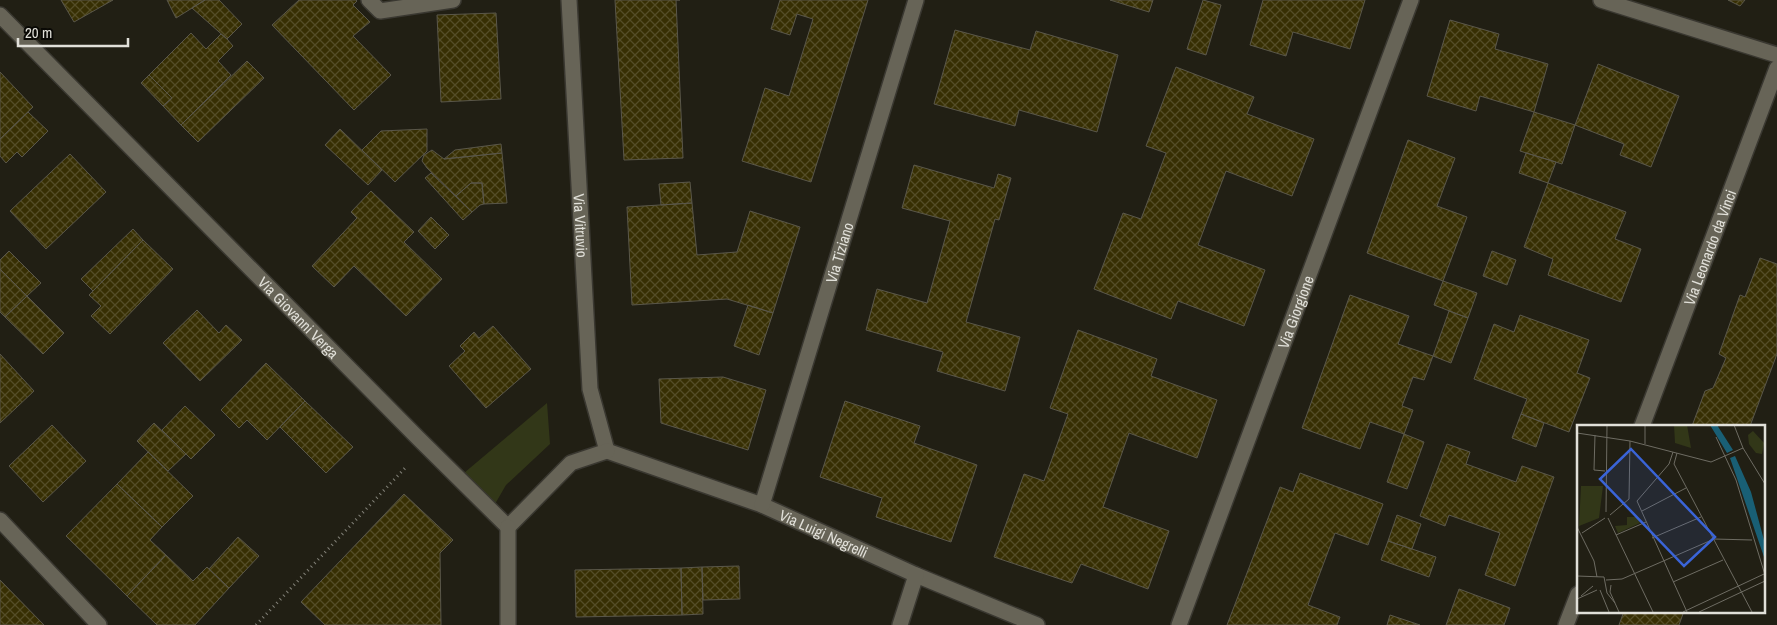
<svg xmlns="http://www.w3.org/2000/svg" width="1777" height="625" viewBox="0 0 1777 625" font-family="'Archivo Narrow',sans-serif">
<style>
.grass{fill:#323718}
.building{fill:url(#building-cross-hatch);stroke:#5a574a}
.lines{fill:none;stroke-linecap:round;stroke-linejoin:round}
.lane-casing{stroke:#3a3831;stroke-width:18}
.street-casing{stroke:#3a3831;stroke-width:18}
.path{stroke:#838279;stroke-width:3;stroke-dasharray:1 4;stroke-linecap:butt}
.lane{stroke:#676457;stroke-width:15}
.street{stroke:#676457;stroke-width:15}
.labels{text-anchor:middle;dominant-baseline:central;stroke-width:4;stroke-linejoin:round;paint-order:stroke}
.street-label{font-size:15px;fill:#e1e0d9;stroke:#0a0905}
.inset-road{fill:none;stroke:#6e6c63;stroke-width:1}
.view{fill:#3a64d8;fill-opacity:0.15;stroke:#3a64d8;stroke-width:2.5}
.inset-edge{fill:none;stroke:#e1e0d9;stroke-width:2.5}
</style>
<defs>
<pattern id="building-cross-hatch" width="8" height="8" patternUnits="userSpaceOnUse" patternTransform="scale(1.25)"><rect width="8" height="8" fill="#372f03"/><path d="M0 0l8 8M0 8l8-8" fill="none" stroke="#544d27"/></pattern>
</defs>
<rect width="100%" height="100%" fill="#211f14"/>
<path class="grass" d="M 547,403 L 550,444 L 506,485 L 495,504 L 464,473 Z"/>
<path class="building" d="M 61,0 L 113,0 L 74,22 Z
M 167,0 L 205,0 L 176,18 Z
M 205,0 L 219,0 L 242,24 L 227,39 L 192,8 Z
M 299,0 L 356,0 L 357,1 L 353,5 L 370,22 L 353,36 L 391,75 L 354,110 L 272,25 Z
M 615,0 L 680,0 L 676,0 L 683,158 L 624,160 Z
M 780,0 L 868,0 L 811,182 L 742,161 L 765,88 L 789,96 L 813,19 L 797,14 L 790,35 L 771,29 Z
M 1110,0 L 1153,0 L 1149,12 Z
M 1203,0 L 1221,5 L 1206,55 L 1187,49 Z
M 1263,0 L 1365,0 L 1350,49 L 1293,32 L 1286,56 L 1250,45 Z
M 1728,0 L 1745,0 L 1740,6 Z
M 496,13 L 501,99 L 441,102 L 437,15 Z
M 1450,20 L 1499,34 L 1495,49 L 1548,64 L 1534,112 L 1480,96 L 1476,111 L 1427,96 Z
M 955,30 L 1030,50 L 1036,31 L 1118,55 L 1097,132 L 1019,110 L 1015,126 L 934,104 Z
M 191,33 L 206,49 L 221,34 L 227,39 L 233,46 L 218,61 L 231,75 L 181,125 L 163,106 L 172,98 L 149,75 Z
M 247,61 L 264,78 L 198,142 L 181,125 Z
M 1598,64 L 1679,96 L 1651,167 L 1620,155 L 1624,144 L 1575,125 Z
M 1176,67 L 1254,97 L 1247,114 L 1314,139 L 1292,196 L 1226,171 L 1198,245 L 1265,270 L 1244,326 L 1178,301 L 1171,319 L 1094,289 L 1123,213 L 1141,219 L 1166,153 L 1146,146 Z
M 0,72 L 33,107 L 0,139 Z
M 149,75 L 172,98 L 163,106 L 141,83 Z
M 28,112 L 48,131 L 22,157 L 17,152 L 6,163 L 0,156 L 0,139 Z
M 1534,112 L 1575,125 L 1562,164 L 1520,151 Z
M 340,129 L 382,170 L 368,185 L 325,145 Z
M 427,129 L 427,151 L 395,182 L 362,150 L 381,131 Z
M 1408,140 L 1455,158 L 1437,206 L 1467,217 L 1443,281 L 1367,253 Z
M 501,144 L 502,153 L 444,159 L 455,150 Z
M 432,150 L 444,159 L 502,153 L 507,203 L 484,204 L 482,183 L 471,183 L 456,196 L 427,168 L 422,161 L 424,155 Z
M 1526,153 L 1556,162 L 1548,183 L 1519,173 Z
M 70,154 L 106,192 L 46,249 L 10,211 Z
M 914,165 L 994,188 L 998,174 L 1011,178 L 999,220 L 995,219 L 966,322 L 1020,337 L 1005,391 L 937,371 L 943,352 L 866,330 L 877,289 L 927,303 L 950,221 L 902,208 Z
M 431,173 L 472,212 L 463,220 L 425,178 Z
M 690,182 L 692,203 L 661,205 L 659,184 Z
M 471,183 L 482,183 L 484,204 L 480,205 L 472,212 L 456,196 Z
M 1548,183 L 1626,212 L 1615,239 L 1641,249 L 1621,302 L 1548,275 L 1553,259 L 1524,247 Z
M 371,191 L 414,232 L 404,242 L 442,279 L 406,316 L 354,266 L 334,287 L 312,266 L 357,218 L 351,212 Z
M 692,203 L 697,255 L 737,252 L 750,211 L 800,227 L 773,313 L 727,299 L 632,305 L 627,207 Z
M 431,217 L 449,235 L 435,249 L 418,231 Z
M 133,229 L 143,240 L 93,291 L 81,279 Z
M 143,240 L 173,269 L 110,334 L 91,316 L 101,306 L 89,295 Z
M 9,251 L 41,283 L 27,296 L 0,269 L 0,260 Z
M 1492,251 L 1516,260 L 1507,285 L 1483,276 Z
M 1760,258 L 1777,264 L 1777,354 L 1750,426 L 1692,426 L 1705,391 L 1713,388 L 1726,358 L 1719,354 L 1740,295 L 1745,297 Z
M 0,269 L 27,296 L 5,317 L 0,312 Z
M 1443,281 L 1477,293 L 1468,318 L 1434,305 Z
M 1350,295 L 1409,316 L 1398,344 L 1433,356 L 1424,380 L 1413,377 L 1402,406 L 1413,410 L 1404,434 L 1370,422 L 1360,449 L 1302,428 Z
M 27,296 L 64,333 L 43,354 L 5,317 Z
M 748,305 L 773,313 L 759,355 L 734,346 Z
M 197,310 L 219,333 L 226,325 L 242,340 L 200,381 L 163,343 Z
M 1449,311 L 1468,318 L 1451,363 L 1433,356 Z
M 1520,315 L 1589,340 L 1577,373 L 1590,378 L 1569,432 L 1521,414 L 1527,399 L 1474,379 L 1494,324 L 1514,332 Z
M 493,326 L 531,369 L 486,408 L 449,366 L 465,351 L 460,346 L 474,332 L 479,338 Z
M 1078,330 L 1157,359 L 1151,376 L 1217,400 L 1197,458 L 1129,433 L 1103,507 L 1169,531 L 1148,589 L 1081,564 L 1072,583 L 994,557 L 1024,474 L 1044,481 L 1068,414 L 1050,408 Z
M 0,354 L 34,391 L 0,423 Z
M 266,363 L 305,401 L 267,440 L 247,420 L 239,428 L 221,410 Z
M 723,377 L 766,390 L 748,450 L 661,423 L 659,379 Z
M 305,401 L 353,447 L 326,473 L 280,427 Z
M 845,401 L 920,426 L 914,443 L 977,465 L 951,542 L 876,517 L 882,498 L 820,477 Z
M 185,406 L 215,435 L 191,459 L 162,430 Z
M 1521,414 L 1544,423 L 1536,447 L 1512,438 Z
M 154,423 L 186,454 L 168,471 L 137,441 Z
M 52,425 L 86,461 L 43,502 L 9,466 Z
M 1404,434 L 1424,442 L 1407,489 L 1387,482 Z
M 1447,444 L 1470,452 L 1466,464 L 1516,482 L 1522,466 L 1554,477 L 1515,586 L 1485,575 L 1500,533 L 1449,515 L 1445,526 L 1420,516 Z
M 148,452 L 193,496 L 162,527 L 117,484 Z
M 1300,473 L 1383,504 L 1368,545 L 1335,533 L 1308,605 L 1340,617 L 1337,625 L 1227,625 L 1280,487 L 1293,492 Z
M 117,484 L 162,527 L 150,540 L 166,555 L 127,596 L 66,536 Z
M 404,494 L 453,540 L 440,553 L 441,625 L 325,625 L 301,602 Z
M 1397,515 L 1421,524 L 1412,549 L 1388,541 Z
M 238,537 L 259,556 L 229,588 L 209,569 Z
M 1388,541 L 1436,557 L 1429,577 L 1381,560 Z
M 166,555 L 193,581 L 207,567 L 229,588 L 195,625 L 157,625 L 127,596 Z
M 739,566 L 740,599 L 703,600 L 702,567 Z
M 702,567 L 703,614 L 682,615 L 681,568 Z
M 681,568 L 682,615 L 576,617 L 575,570 Z
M 0,580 L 44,625 L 0,625 Z
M 1459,589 L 1510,608 L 1504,625 L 1446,625 Z
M 1624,611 L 1684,611 L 1679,625 L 1619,625 Z
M 1390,615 L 1420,625 L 1387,625 Z"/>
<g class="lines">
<defs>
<path id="lane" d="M 369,0 L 380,11 L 453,0"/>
<g id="street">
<path id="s1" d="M 569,0 L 590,389 L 607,451"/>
<path d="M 1601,0 L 1777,55"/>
<path id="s2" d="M 0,15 L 418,438 L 508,527"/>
<path id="s3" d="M 1642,426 L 1777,68"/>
<path id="s4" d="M 607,451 L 762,505 L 916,575 L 1037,625"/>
<path id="s5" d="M 762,505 L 916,0"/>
<path d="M 0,520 L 99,625"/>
<path d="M 508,527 L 571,463 L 607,451"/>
<path d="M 508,625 L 508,527"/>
<path d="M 900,625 L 916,575"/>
<path id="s6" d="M 1179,625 L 1411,0"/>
<path d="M 1566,625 L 1578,594"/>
</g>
</defs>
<use href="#lane" class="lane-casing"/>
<use href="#street" class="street-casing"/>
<path class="path" d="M 256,625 L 407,466"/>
<use href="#lane" class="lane"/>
<use href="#street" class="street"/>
</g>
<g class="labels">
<g class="street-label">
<text stroke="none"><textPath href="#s1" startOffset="226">Via Vitruvio</textPath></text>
<text stroke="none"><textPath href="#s3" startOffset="191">Via Leonardo da Vinci</textPath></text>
<text stroke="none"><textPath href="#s5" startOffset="264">Via Tiziano</textPath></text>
<text stroke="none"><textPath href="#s6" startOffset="334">Via Giorgione</textPath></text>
<text stroke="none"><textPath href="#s2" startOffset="425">Via Giovanni Verga</textPath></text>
<text stroke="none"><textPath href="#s4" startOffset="232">Via Luigi Negrelli</textPath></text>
</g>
</g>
<g transform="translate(1577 425)">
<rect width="188" height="188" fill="#211f14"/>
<path d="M 176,6 L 187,18 L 185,29 L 179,28 L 172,19 L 171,10 ZM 4,61 L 26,61 L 22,93 L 2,101 Z" fill="#323718"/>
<path d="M 97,0 L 110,0 L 114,23 L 98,18 ZM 50,92 L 60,92 L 63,98 L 41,108 L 38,101 L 50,100 Z" fill="#323718"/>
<path d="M 133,0 L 140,0 L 156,25 L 150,28 ZM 158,31 L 174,67 L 187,115 L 187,132 L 153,33 Z" fill="#195f75"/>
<path class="inset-road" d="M 157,0 L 166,23 L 188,59M 0,8 L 53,16 L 134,37 L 166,23M 18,10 L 17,45 L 28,46M 139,12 L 159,55 L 188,150M 68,19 L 68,0M 100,28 L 97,39 L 175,187M 52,74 L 53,16M 60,76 L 110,187M 60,76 L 92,39 L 96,27M 65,86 L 109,63M 29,87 L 30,0M 33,90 L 52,74M 31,93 L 76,187M 0,102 L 17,136 L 20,152M 5,108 L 28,93M 39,110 L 69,97M 75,113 L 124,92M 0,151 L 27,152 L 30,168 L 38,178M 29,155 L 45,154 L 137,114 L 175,115M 96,157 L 146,135M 34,160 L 33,167 L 42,187M 23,165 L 32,187M 4,171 L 16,161M 0,174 L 20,165M 106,187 L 187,149M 122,187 L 188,156"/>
<path class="view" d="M 54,24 L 138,112 L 107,141 L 23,54 Z"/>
<rect width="188" height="188" class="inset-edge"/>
</g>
<path d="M18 38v8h110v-8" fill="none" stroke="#e1e0d9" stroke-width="2.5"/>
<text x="25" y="38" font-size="15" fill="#e1e0d9" stroke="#0a0905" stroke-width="4" paint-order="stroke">20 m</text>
</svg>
